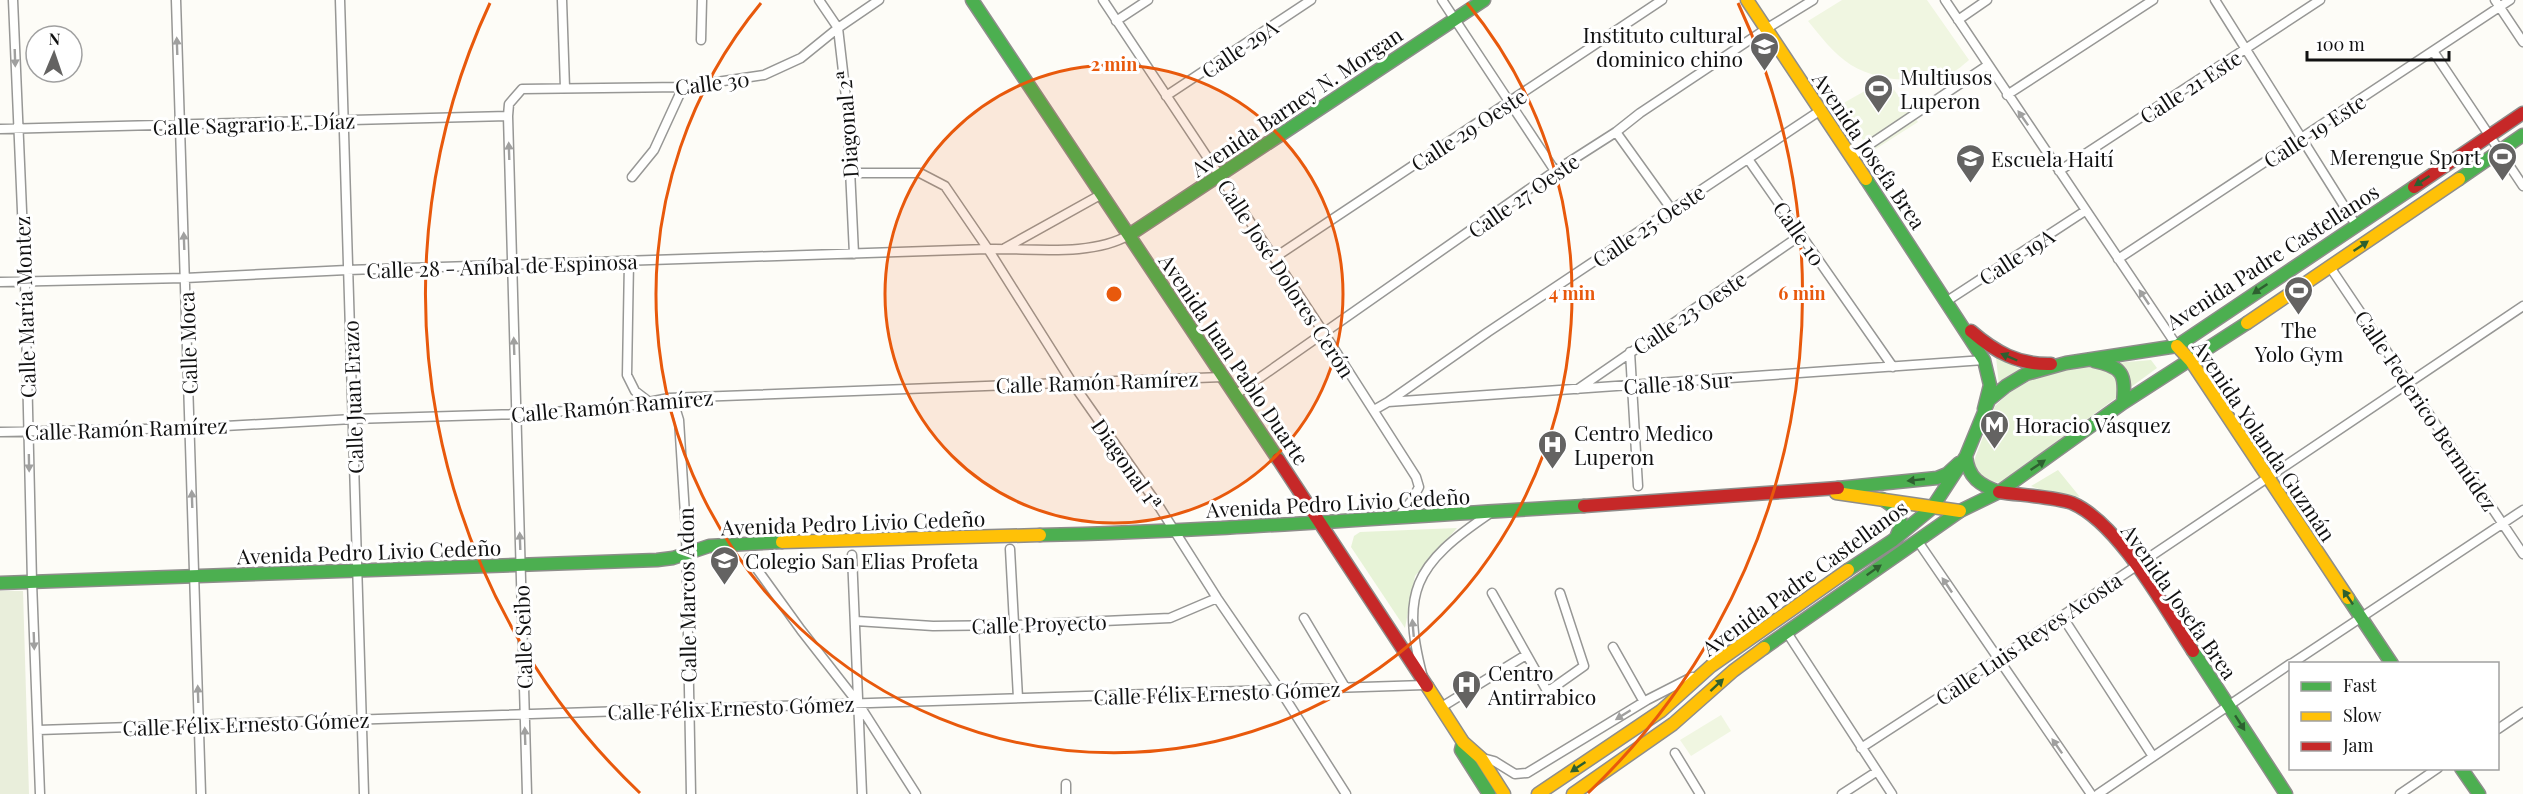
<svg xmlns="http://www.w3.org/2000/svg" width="2523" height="794" viewBox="0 0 2523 794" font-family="'Playfair Display',serif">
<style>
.green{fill:#e7f3d7}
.cemetery{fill:#e9eedb}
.pitch{fill:#f0f6e1}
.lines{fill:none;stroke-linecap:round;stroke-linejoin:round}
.street-casing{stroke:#979795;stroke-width:11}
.fast-casing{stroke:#8e8d8b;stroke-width:15}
.slow-casing{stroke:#8e8d8b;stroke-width:15}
.jam-casing{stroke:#8e8d8b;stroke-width:15}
.street{stroke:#fffffe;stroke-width:8}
.fast{stroke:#4caf50;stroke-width:12}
.slow{stroke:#ffc107;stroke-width:12}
.jam{stroke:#c62828;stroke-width:12}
.oneway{fill:#a0a09f}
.oneway2{fill:#2e6030}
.ring{fill:none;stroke:#e8590c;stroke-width:3}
.labels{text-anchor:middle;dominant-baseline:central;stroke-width:6;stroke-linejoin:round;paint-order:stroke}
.poi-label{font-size:21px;fill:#111;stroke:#fff;text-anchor:start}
.street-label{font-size:21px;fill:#111;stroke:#fff}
.centre{fill:#e8590c;stroke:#fff;stroke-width:3}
.ring-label{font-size:18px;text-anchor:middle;font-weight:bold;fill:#e8590c;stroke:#fff;stroke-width:6;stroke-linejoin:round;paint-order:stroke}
</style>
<rect width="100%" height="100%" fill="#fdfcf7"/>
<path class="green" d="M 1996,357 L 2022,370 L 1999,385 Z
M 2151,360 L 2157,368 L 2000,483 L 1983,479 L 1973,463 L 1995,406 L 2009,393 L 2031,380 L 2066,367 Z
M 2058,470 L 2080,497 L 2044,491 L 2031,486 Z
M 1457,528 L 1415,576 L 1405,628 L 1351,547 L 1354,536 L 1360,532 Z"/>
<path class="cemetery" d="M 0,591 L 23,591 L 29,794 L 0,794 Z"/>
<path class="pitch" d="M 1842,0 L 1927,0 L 1969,60 C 1963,65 1957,71 1950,73 C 1919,84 1879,82 1851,65 C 1834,54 1821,37 1808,21 Z
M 1886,79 L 1918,122 L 1871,152 L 1840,105 Z
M 1721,715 L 1731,731 L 1691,756 L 1680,740 Z"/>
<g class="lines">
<defs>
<path id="street" d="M 13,0 L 25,281 L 32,582 L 40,794
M 176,0 L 201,794
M 340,0 L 364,794
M 562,0 L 565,88
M 819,0 L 838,28 L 847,106 L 854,254
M 1103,0 L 1324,333 L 1416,477 L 1419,487 L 1412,500 L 1398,517
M 1442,0 L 1555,171
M 1945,0 L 2177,346
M 2215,0 L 2356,225
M 2495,0 L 2523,42
M 1958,20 L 1987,0
M 1116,21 L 1148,0
M 701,40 L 702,0
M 2433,51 L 2523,186
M 2007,95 L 2153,0
M 1166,96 L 1311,0
M 0,129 L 508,116
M 1616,132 L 1672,210
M 1851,157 L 1988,65
M 1748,159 L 1893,367
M 2059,171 L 2320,0
M 850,173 L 920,173 L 945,186 L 988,249 L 1071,381 L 1160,508 L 1217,598 L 1280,690 L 1346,794
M 632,177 L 654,150 L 683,87
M 1005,248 L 1102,194
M 1274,258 L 1662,0
M 2118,259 L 2510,0
M 629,261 L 627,375 L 635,391 L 648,401
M 2330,267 L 2523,554
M 0,282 L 185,278 L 347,270 L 988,249 C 1032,248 1091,257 1129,235
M 1947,301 L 2085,211
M 1630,352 L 1638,486
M 1578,389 L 1801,235
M 1235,395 L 1555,171 L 1616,132 L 1640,113 L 1766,29 L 1813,0
M 669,398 L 675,407 L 679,420 L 686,530 L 691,794
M 1388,402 L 1488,332 L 1821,110
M 1374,410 L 1388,402 L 1984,360
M 0,432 L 190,428 L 353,419 L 516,414 L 618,408 L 669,398 L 1223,377
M 1917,540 L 2091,794
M 1010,549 L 1018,698
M 852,555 L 862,794
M 749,558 L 801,630 L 858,703 L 916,794
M 1492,593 L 1546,689 L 1550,690 L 1584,666 L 1560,593
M 2062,616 L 2152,755
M 1304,618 L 1345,687
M 856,621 L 933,626 L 1014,625 L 1170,618 L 1217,598
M 1786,631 L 1892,794
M 1613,647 L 1644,702
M 2291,664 L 2523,510
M 1440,708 L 1526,655
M 2498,729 L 2523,712
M 38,730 L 1425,685 C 1399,592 1413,565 1492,512
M 1861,748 L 1998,659 L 2523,306
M 1675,753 L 1700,794
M 1479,757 L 1494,761 L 1515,774 L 1527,773 L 1647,700 L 1692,677
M 527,794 L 508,116 L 509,104 L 522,89 L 683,87 L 764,75 L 801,58 L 838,28 L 879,0
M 1066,794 L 1066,784
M 1842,794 L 1876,772
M 2098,794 L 2290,664
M 2400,794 L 2438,768"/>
<path id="fast" d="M 972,0 L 1278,459
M 1866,179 L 1984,360 L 1990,385 L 1984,409
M 2459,179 L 2523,135
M 1129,235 L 1484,0
M 2094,361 C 2123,367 2126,374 2123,403
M 1966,456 C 1968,478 1980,485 1999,492
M 1838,488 L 1937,478 L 1947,474 L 1959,463
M 1882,499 C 1897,508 1906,518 1897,535
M 1040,535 C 1222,531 1402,516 1584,506
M 1848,570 L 1892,541 L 1932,508 L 1966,456 L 1989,400 L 2006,386 L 2026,374 L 2066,363 L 2177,346 L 2414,187
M 0,583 L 657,560 L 673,558 L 709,546 L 782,542
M 2348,598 L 2392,664
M 1764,648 L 1960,511 L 1999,492 L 2123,403 L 2247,323
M 2193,651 L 2286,794
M 1463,742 L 1461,750 L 1489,794
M 2461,768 L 2479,794"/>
<path id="slow" d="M 1747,0 L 1866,179
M 2247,323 L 2459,179
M 2177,346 L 2191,361 L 2348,598
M 1836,493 L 1960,511
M 782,542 L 1040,535
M 1427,686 L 1463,742 L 1481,758 L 1504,794
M 1538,794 L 1661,711 L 1711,666 L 1848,570
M 1573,794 L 1673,724 L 1733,671 L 1764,648"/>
<path id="jam" d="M 2414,187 L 2523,113
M 1971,331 C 1995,352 2019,365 2051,364
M 1278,459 L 1427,686
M 1999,492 C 2019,495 2055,497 2072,503 C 2119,523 2165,609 2193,651
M 1584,506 L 1838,488"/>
</defs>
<use href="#street" class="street-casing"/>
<use href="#fast" class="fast-casing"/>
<use href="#slow" class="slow-casing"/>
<use href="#jam" class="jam-casing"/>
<use href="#street" class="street"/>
<use href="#fast" class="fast"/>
<use href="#slow" class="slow"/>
<use href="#jam" class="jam"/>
</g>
<defs><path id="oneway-solid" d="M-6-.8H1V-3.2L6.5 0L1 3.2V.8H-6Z" transform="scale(1.5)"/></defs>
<g class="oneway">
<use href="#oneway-solid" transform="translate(177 46) rotate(-92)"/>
<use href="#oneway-solid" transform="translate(15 58) rotate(88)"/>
<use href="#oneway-solid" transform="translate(2023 118) rotate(-125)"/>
<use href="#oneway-solid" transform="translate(509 151) rotate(-92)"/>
<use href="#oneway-solid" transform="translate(184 241) rotate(-92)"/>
<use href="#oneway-solid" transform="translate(2144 297) rotate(-124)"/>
<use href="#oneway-solid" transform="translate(514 346) rotate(-92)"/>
<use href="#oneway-solid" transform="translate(29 463) rotate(89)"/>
<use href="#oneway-solid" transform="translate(192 499) rotate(-92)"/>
<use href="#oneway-solid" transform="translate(520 541) rotate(-92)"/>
<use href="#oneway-solid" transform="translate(1947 585) rotate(-124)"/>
<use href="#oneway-solid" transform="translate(1413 628) rotate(-95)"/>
<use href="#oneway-solid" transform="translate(34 641) rotate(88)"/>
<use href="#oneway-solid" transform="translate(198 694) rotate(-92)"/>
<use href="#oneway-solid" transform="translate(1623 715) rotate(148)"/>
<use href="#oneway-solid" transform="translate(525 736) rotate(-92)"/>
<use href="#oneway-solid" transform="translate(2057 746) rotate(-125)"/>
</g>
<g class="oneway2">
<use href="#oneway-solid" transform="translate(2422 181) rotate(147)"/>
<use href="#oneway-solid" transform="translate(2361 246) rotate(-34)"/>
<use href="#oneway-solid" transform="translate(2260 289) rotate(146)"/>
<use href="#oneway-solid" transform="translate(2009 357) rotate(-157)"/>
<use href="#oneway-solid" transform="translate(2038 465) rotate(-34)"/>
<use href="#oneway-solid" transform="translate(1916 480) rotate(174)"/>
<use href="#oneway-solid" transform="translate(1874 570) rotate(-35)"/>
<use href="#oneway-solid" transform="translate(2348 597) rotate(-124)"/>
<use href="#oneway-solid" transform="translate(1717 685) rotate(-43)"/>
<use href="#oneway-solid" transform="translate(2240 723) rotate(57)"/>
<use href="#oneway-solid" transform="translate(1578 767) rotate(146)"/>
</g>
<circle cx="1114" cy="294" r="229" fill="#e8590c" fill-opacity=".12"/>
<g class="ring">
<circle cx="1114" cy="294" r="229"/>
<path d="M1467 3A458 458 0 1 1 761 3"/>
<path d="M640 793A688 688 0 0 1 490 3M1738 3A688 688 0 0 1 1588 793"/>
</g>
<defs>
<symbol id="school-pin" viewBox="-11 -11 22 30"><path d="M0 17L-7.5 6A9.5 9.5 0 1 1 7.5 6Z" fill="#646362" stroke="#fff"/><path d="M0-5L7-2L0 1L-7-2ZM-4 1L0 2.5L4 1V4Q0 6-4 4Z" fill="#fff"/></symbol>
<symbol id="stadium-pin" viewBox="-11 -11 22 30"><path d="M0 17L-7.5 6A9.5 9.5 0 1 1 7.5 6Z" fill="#646362" stroke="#fff"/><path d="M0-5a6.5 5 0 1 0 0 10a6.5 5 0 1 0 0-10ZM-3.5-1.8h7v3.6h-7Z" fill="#fff"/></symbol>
<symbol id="metro-pin" viewBox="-11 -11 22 30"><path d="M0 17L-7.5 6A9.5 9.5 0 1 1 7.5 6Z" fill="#646362" stroke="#fff"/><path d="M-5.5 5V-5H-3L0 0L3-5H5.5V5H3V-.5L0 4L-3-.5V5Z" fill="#fff"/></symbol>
<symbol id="hospital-pin" viewBox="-11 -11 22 30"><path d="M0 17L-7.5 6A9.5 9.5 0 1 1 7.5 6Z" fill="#646362" stroke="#fff"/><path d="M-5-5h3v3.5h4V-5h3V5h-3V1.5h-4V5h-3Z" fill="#fff"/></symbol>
</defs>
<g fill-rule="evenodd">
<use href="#school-pin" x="1748" y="30" width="33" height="45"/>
<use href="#stadium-pin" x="1862" y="72" width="33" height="45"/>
<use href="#stadium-pin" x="2486" y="140" width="33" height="45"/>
<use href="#school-pin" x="1954" y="142" width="33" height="45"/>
<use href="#stadium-pin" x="2282" y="274" width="33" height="45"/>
<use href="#metro-pin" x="1978" y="408" width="33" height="45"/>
<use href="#hospital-pin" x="1536" y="428" width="33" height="45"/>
<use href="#school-pin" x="708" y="544" width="33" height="45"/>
<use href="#hospital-pin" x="1450" y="668" width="33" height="45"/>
</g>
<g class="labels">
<g class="poi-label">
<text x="1743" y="34" text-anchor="end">Instituto cultural<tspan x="1743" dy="24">dominico chino</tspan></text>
<text x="1900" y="76">Multiusos<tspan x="1900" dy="24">Luperon</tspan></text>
<text x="2481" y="156" text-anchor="end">Merengue Sport</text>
<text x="1991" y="158">Escuela Haití</text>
<text x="2299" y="329" text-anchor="middle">The<tspan x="2299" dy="24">Yolo Gym</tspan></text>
<text x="2015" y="424">Horacio Vásquez</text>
<text x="1574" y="432">Centro Medico<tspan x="1574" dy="24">Luperon</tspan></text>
<text x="745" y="560">Colegio San Elias Profeta</text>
<text x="1488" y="672">Centro<tspan x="1488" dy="24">Antirrabico</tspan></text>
</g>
<g class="street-label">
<text transform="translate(1239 48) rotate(-34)">Calle 29A</text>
<text transform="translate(712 82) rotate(-7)">Calle 30</text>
<text transform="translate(2190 86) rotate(-33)">Calle 21 Este</text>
<text transform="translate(1296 101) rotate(-34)">Avenida Barney N. Morgan</text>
<text transform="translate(254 123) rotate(-2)">Calle Sagrario E. Díaz</text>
<text transform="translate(846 124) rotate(-94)">Diagonal 2ª</text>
<text transform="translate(1468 129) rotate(-33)">Calle 29 Oeste</text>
<text transform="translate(2314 130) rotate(-33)">Calle 19 Este</text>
<text transform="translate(1870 150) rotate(56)">Avenida Josefa Brea</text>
<text transform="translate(1523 195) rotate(-35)">Calle 27 Oeste</text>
<text transform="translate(1648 225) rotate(-34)">Calle 25 Oeste</text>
<text transform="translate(1800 233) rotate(55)">Calle 10</text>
<text transform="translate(2016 256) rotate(-33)">Calle 19A</text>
<text transform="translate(2272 256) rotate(-33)">Avenida Padre Castellanos</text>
<text transform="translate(502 265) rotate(-2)">Calle 28 - Aníbal de Espinosa</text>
<text transform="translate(1287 278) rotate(57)">Calle José Dolores Cerón</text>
<text transform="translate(24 307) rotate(-92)">Calle María Montez</text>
<text transform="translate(1689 312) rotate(-34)">Calle 23 Oeste</text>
<text transform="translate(187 343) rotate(-92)">Calle Moca</text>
<text transform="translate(1235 359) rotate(56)">Avenida Juan Pablo Duarte</text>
<text transform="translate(1097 381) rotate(-2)">Calle Ramón Ramírez</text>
<text transform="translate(1678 382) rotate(-4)">Calle 18 Sur</text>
<text transform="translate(352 397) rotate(-92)">Calle Juan Erazo</text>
<text transform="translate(612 405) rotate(-5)">Calle Ramón Ramírez</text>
<text transform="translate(2427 410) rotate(56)">Calle Federico Bermúdez</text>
<text transform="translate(126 428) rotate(-2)">Calle Ramón Ramírez</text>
<text transform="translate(2265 440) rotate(56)">Avenida Yolanda Guzmán</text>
<text transform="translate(1128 464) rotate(55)">Diagonal 1ª</text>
<text transform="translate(1338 502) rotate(-3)">Avenida Pedro Livio Cedeño</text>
<text transform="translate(853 522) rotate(-2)">Avenida Pedro Livio Cedeño</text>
<text transform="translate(369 551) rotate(-2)">Avenida Pedro Livio Cedeño</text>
<text transform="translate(1804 577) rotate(-36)">Avenida Padre Castellanos</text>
<text transform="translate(686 595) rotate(-91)">Calle Marcos Adon</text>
<text transform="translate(2180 601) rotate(55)">Avenida Josefa Brea</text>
<text transform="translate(1039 623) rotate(-2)">Calle Proyecto</text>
<text transform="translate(522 637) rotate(-92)">Calle Seibo</text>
<text transform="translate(2028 638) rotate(-34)">Calle Luis Reyes Acosta</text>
<text transform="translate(1217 692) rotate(-2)">Calle Félix Ernesto Gómez</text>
<text transform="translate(731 707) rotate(-2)">Calle Félix Ernesto Gómez</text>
<text transform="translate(246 723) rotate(-2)">Calle Félix Ernesto Gómez</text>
</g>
</g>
<circle cx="1114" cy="294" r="9" class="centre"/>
<g class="ring-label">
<text x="1114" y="71">2 min</text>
<text x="1572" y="300">4 min</text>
<text x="1802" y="300">6 min</text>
</g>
<rect x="2289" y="662" width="210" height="108" fill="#ffffff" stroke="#a0a0a0" stroke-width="1.5"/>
<rect x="2301" y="682" width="30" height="9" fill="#4caf50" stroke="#a0a0a0" stroke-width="1.5"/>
<text x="2343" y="692" font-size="18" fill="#111111">Fast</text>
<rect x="2301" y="712" width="30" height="9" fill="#ffc107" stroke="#a0a0a0" stroke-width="1.5"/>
<text x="2343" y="722" font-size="18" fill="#111111">Slow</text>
<rect x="2301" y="742" width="30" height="9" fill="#c62828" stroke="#a0a0a0" stroke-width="1.5"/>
<text x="2343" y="752" font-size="18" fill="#111111">Jam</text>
<g transform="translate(54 54) rotate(2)"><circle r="28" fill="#ffffff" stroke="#a0a0a0" stroke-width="1.5"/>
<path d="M0-4.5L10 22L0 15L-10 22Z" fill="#646362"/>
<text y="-9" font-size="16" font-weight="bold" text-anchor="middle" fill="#111111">N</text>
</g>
<path d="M2307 51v9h142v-9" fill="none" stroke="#111111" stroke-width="3"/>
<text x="2316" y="51" font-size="18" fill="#111111" stroke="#ffffff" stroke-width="4.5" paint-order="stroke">100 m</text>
</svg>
